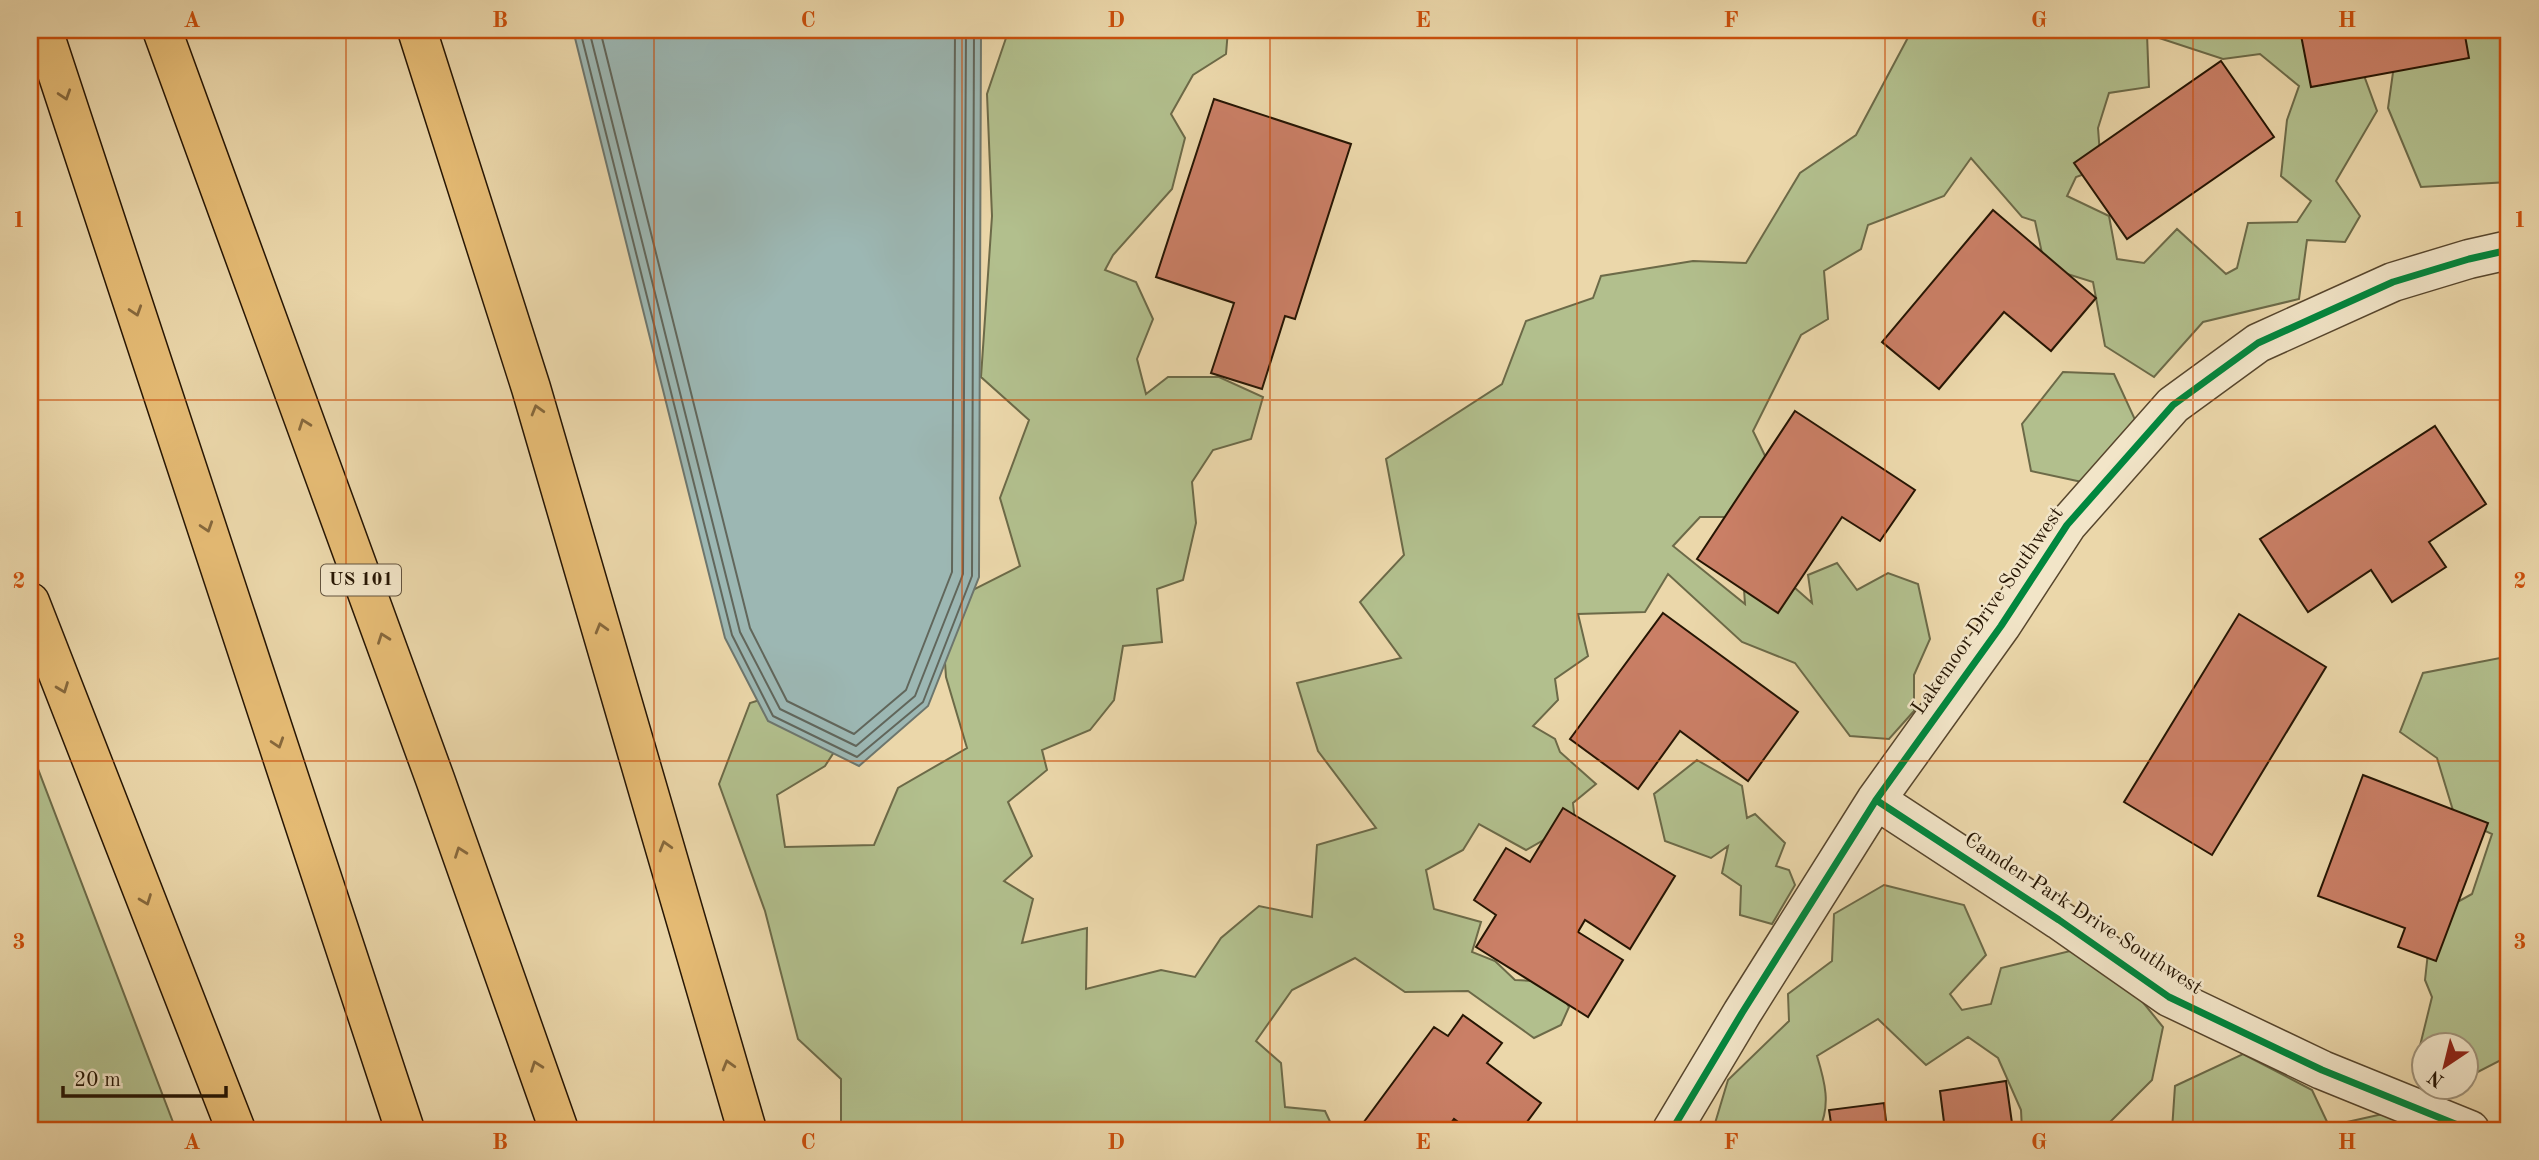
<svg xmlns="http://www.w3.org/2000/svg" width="2539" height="1160" viewBox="0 0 2539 1160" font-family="'Old Standard TT',serif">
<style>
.green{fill:#b2bf8d;stroke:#6c6a48;stroke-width:2;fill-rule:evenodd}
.water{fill:#9cb7b3;stroke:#6d766d;stroke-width:2}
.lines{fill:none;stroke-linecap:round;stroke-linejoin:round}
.shore{stroke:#61665b;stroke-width:2}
.building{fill:#ca7f66;stroke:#261503;stroke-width:2}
.street-casing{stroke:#57462d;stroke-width:41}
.highway-casing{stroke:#261503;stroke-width:41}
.street{stroke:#f2e5c8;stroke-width:38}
.highway{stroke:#e6bc75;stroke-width:38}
.cycleway-casing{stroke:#f2e5c8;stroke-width:11}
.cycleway{stroke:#00873e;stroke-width:7}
.oneway{stroke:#86683c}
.grid{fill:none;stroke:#cb4f0b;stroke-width:2;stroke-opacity:0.55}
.labels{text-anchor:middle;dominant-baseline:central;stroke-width:5;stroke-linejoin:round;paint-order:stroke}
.shield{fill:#f2e5c8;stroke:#63533e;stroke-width:2}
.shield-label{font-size:19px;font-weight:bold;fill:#261503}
.street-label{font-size:21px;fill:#261503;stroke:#f2e5c8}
.neatline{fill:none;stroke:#cb4f0b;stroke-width:2.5}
.grid-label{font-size:23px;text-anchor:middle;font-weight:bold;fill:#cb4f0b}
</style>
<rect width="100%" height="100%" fill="#ebd7aa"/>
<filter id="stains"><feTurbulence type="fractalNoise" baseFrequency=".00286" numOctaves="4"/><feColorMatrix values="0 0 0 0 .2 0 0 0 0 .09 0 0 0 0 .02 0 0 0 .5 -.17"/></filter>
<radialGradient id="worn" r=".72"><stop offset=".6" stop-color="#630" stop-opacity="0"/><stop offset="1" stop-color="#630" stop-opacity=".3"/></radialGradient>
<path class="green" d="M 1005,30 L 1228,30 L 1226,54 L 1193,75 L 1171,114 L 1185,138 L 1172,189 L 1113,255 L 1105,270 L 1136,282 L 1153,319 L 1137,359 L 1146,394 L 1168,377 L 1219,377 L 1263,397 L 1251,439 L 1213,450 L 1192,482 L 1196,523 L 1183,580 L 1157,589 L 1162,642 L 1123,646 L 1114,700 L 1090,730 L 1042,750 L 1047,770 L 1008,802 L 1032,856 L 1004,881 L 1033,899 L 1022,943 L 1087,928 L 1086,989 L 1161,970 L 1195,977 L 1221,938 L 1259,906 L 1312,917 L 1317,845 L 1376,828 L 1318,751 L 1297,683 L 1401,658 L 1360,602 L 1404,555 L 1386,459 L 1502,384 L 1526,321 L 1593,298 L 1601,276 L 1693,261 L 1746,263 L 1800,173 L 1856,135 L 1912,30 L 2337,30 L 2355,51 L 2377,111 L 2336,181 L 2360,216 L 2345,242 L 2307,240 L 2299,299 L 2203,322 L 2154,377 L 2105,346 L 2093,282 L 2045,267 L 2035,221 L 2022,217 L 1971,158 L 1944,196 L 1868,225 L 1861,249 L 1824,271 L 1828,319 L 1801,335 L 1753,431 L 1769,464 L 1735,517 L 1700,517 L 1673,546 L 1745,604 L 1744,589 L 1795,588 L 1812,603 L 1808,575 L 1837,563 L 1857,590 L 1888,573 L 1918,584 L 1930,639 L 1914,675 L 1914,711 L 1889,739 L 1850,736 L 1795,663 L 1742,642 L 1668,574 L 1645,612 L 1578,614 L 1588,656 L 1555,679 L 1558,700 L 1533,726 L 1555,739 L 1560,752 L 1596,784 L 1573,803 L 1575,822 L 1526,850 L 1479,824 L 1463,850 L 1426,870 L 1434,909 L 1481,922 L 1472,952 L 1495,961 L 1515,980 L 1553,982 L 1569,1007 L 1561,1025 L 1534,1038 L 1468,991 L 1405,992 L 1355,958 L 1292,990 L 1256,1041 L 1281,1063 L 1285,1107 L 1325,1111 L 1334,1130 L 841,1130 L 841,1079 L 798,1039 L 765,911 L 719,784 L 750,703 L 820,681 L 851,726 L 825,766 L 777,795 L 785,847 L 874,845 L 898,788 L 967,748 L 946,677 L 941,606 L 1020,566 L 1000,498 L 1029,420 L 981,377 L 992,216 L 987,94 L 1006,38 ZM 2147,34 L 2223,59 L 2260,54 L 2299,86 L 2287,120 L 2281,176 L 2311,201 L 2297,222 L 2248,223 L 2237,268 L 2226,274 L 2177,229 L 2144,263 L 2117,259 L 2109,216 L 2067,196 L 2076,177 L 2101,168 L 2098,128 L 2109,93 L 2149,87 Z
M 2485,30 L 2509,30 L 2509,182 L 2421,187 L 2388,108 L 2396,51 L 2484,32 Z
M 2063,372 L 2114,374 L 2137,424 L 2110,488 L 2031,471 L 2022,424 Z
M 2500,658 L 2509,660 L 2509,1056 L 2466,1078 L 2466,1044 L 2424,1044 L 2423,1061 L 2417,1058 L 2432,997 L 2425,980 L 2432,916 L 2472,894 L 2492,834 L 2455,817 L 2437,758 L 2400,732 L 2423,673 Z
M 30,748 L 176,1130 L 30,1130 Z
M 1697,760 L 1742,786 L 1747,818 L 1755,814 L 1785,843 L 1776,866 L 1789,870 L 1795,885 L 1772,924 L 1740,915 L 1741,886 L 1722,873 L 1728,846 L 1711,858 L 1665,841 L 1654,794 Z
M 1884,885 L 1964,905 L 1986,955 L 1950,994 L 1962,1010 L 1991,1004 L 2001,968 L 2070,951 L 2137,995 L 2163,1027 L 2152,1080 L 2107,1125 L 2106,1130 L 2022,1130 L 2021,1110 L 1998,1058 L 1968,1037 L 1926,1065 L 1878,1019 L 1817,1056 C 1825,1082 1831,1105 1819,1130 L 1713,1130 L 1728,1080 L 1789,1021 L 1788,994 L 1832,961 L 1834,914 Z
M 2243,1054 L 2312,1090 L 2329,1126 L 2387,1113 L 2422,1130 L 2172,1130 L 2175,1086 Z"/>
<path class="water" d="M 573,30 L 981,30 L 979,577 L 928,706 L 859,766 L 768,721 L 725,638 Z"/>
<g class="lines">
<path class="shore" d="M 580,30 L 732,635 L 773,716 L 857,757 L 923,702 L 972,576 L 974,30
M 589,30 L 740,632 L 780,709 L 856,746 L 915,696 L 963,574 L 966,30
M 600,30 L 750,628 L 787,701 L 854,734 L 906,690 L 952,572 L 955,30"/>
</g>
<path class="building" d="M 2300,30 L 2464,30 L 2469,58 L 2311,87 Z
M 2221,61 L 2274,137 L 2127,239 L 2074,163 Z
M 1214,99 L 1351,144 L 1295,319 L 1285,316 L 1262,389 L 1211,373 L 1234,303 L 1156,277 Z
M 1993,210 L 2096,298 L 2051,351 L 2004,312 L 1939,389 L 1882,342 Z
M 1795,411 L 1915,490 L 1880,541 L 1842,517 L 1778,613 L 1697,559 Z
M 2435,426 L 2486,504 L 2429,542 L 2446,567 L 2392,602 L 2371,570 L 2308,612 L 2260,539 Z
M 1663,613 L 1798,712 L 1748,781 L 1680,731 L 1638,789 L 1570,739 Z
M 2239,614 L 2326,667 L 2212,855 L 2124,802 Z
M 2363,775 L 2488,823 L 2436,961 L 2398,947 L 2405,928 L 2318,896 Z
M 1563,808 L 1675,876 L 1630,949 L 1585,920 L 1578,932 L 1623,960 L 1588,1017 L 1476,947 L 1496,915 L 1474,900 L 1506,848 L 1530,862 Z
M 1463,1015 L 1502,1043 L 1487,1063 L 1541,1103 L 1521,1130 L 1469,1130 L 1454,1119 L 1446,1130 L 1358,1130 L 1434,1027 L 1448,1036 Z
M 2006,1081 L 2013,1130 L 1945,1130 L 1940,1091 Z
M 1884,1103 L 1887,1130 L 1832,1130 L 1829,1110 Z"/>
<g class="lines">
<defs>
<path id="street" d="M 1876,800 L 2059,920 L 2169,997 L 2322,1070 L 2470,1130
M 1672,1130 L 1742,1013 L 1876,800 L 2001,626 L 2067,525 L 2173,405 L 2258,343 L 2393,282 L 2469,259 L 2509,250"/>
<path id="highway" d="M 43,30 L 405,1130
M 162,30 L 435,779 L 559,1130
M 417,30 L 531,388 L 747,1130
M 30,602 L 236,1130"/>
</defs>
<use href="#street" class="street-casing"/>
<use href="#highway" class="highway-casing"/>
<use href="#street" class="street"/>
<use href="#highway" class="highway"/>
<defs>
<path id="cycleway" d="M 1876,800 L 2059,920 L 2169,997 L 2322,1070 L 2470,1130
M 1672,1130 L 1742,1013 L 1876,800 L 2001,626 L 2067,525 L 2173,405 L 2258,343 L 2393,282 L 2469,259 L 2509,250"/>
</defs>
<use href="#cycleway" class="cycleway-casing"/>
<use href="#cycleway" class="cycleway"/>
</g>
<defs><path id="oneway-chevron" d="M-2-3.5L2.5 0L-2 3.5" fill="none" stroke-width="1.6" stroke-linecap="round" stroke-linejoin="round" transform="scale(1.75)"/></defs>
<g class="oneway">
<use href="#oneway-chevron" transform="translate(65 95) rotate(72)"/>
<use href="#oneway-chevron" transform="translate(136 311) rotate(72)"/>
<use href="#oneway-chevron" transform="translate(537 410) rotate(-106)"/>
<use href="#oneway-chevron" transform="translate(304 424) rotate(-110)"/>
<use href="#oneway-chevron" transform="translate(207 527) rotate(72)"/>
<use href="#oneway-chevron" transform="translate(601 628) rotate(-106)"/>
<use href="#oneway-chevron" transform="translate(383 638) rotate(-110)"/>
<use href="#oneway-chevron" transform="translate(63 688) rotate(69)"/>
<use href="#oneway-chevron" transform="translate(278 743) rotate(72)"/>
<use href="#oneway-chevron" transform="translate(665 846) rotate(-106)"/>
<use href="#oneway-chevron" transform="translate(460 852) rotate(-110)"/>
<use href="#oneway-chevron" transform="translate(146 900) rotate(69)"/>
<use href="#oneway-chevron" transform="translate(728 1065) rotate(-106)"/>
<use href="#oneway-chevron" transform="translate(536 1066) rotate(-110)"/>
</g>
<path class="grid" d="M 346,30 L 346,1130M 654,30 L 654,1130M 962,30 L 962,1130M 1270,30 L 1270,1130M 1577,30 L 1577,1130M 1885,30 L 1885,1130M 2193,30 L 2193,1130M 30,400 L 2509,400M 30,761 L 2509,761"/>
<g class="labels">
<rect class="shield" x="321" y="564.5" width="80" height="31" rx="5"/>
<g class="shield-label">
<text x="361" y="580">US 101</text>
</g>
<g class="street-label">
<text transform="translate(1988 611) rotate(-55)">Lakemoor Drive Southwest</text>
<text transform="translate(2083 914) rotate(33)">Camden Park Drive Southwest</text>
</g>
</g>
<rect width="2539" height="1160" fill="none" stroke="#ebd7aa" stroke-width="77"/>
<g transform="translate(2445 1066) rotate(215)"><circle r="33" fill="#f2e5c8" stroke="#a09279" stroke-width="2"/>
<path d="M0-5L12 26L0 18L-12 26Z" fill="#8f2418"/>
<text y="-10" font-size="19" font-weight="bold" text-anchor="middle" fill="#261503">N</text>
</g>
<path d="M63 1086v10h163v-10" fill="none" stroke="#261503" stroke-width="3.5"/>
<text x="74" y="1086" font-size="21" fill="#261503" stroke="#f2e5c8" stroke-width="5" paint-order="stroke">20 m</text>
<rect x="38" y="38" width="2462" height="1084" class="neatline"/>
<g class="grid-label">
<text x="192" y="27">A</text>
<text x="500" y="27">B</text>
<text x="808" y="27">C</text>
<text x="1116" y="27">D</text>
<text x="1423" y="27">E</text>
<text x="1731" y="27">F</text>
<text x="2039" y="27">G</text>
<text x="2347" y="27">H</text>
<text x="19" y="227">1</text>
<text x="2520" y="227">1</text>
<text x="19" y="588">2</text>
<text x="2520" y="588">2</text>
<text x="19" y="949">3</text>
<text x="2520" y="949">3</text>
<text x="192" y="1149">A</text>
<text x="500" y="1149">B</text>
<text x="808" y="1149">C</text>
<text x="1116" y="1149">D</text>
<text x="1423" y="1149">E</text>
<text x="1731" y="1149">F</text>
<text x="2039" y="1149">G</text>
<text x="2347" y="1149">H</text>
</g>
<rect width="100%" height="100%" filter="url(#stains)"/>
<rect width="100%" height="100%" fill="url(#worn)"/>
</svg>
